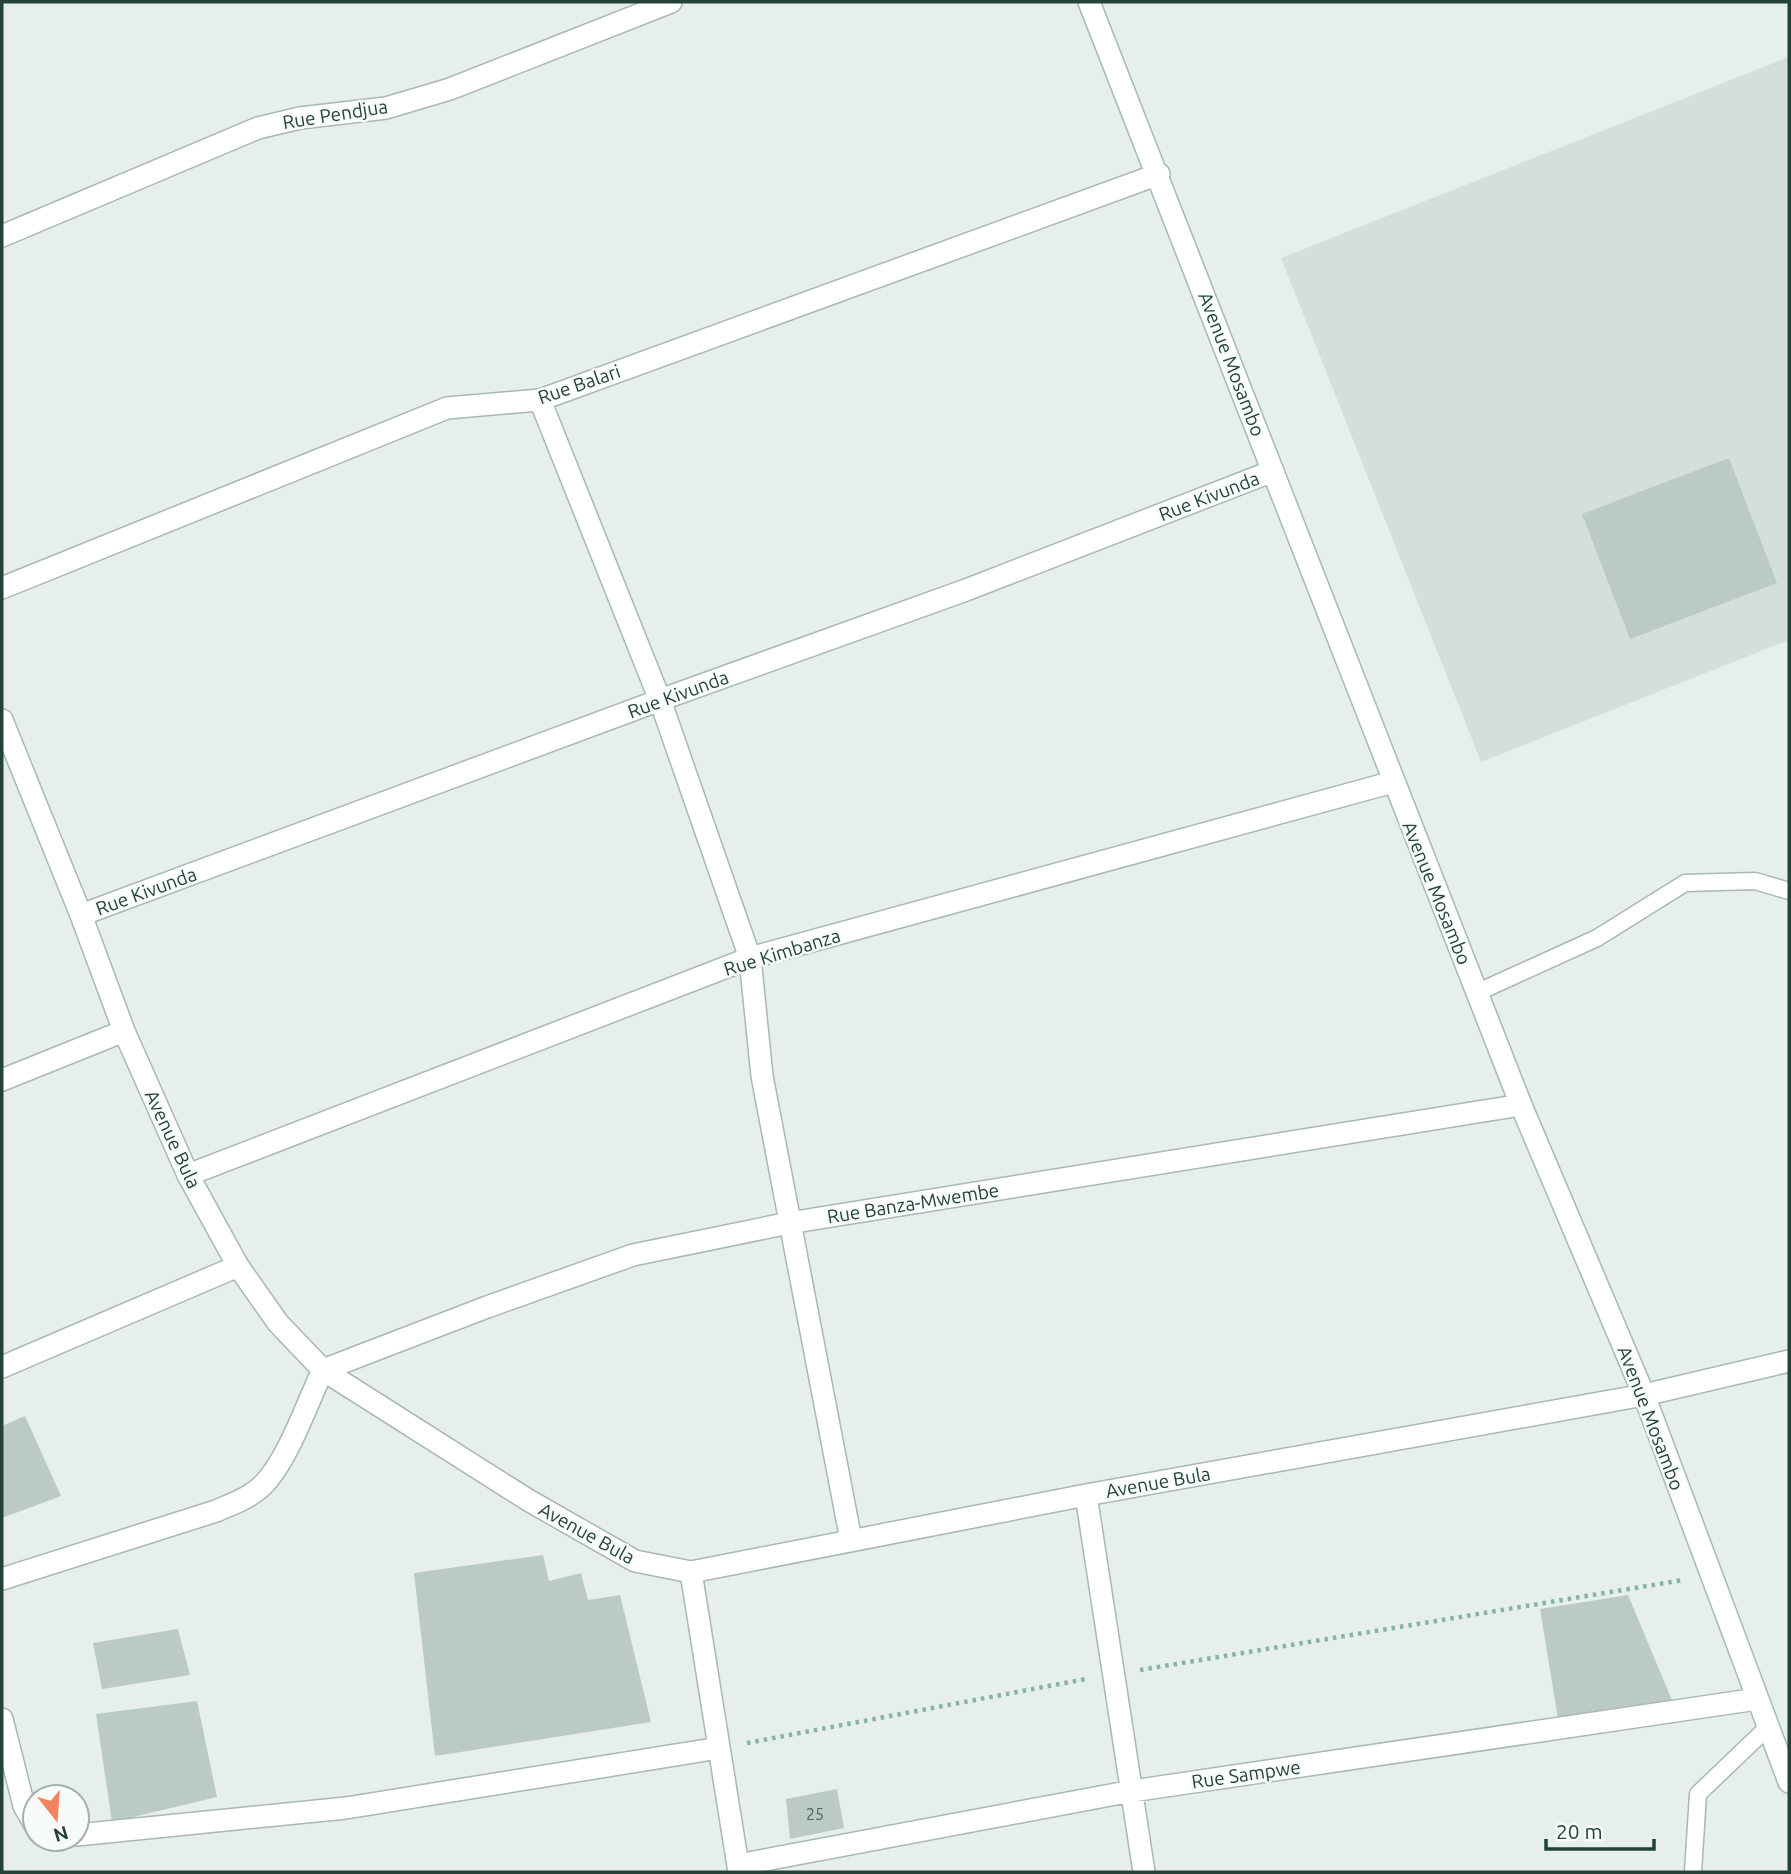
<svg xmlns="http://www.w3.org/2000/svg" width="1791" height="1874" viewBox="0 0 1791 1874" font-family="Ubuntu,sans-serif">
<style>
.built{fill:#d4dfda}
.building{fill:#bbcac4}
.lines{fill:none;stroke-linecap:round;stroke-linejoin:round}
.lane-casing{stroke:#a8b8b2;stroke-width:19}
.street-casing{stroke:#a8b8b2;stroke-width:24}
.secondary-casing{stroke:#a4bbb3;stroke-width:24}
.path{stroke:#86b3a5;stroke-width:4.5;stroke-dasharray:3.5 5;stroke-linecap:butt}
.lane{stroke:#fff;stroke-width:16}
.street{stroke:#fff;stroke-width:21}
.secondary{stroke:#fff;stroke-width:21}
.labels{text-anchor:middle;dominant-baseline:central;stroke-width:5;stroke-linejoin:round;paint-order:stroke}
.number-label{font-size:16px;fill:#4a645c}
.street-label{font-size:19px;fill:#24423a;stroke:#f7fbf9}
</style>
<rect width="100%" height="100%" fill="#e6efeb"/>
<path class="built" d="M 1789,57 L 1789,640 L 1481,762 L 1281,258 Z"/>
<path class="building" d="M 1729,458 L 1777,583 L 1630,639 L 1582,514 Z
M 25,1416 L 61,1496 L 2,1518 L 2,1426 Z
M 543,1555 L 549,1581 L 581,1573 L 588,1600 L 620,1595 L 651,1722 L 435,1756 L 414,1573 Z
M 1628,1595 L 1674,1705 L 1559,1725 L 1540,1609 Z
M 178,1629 L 190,1675 L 102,1689 L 93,1643 Z
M 197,1701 L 217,1797 L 112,1822 L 96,1714 Z
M 837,1789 L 844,1828 L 790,1839 L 786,1799 Z"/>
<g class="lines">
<defs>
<path id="lane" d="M 1476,993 L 1597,938 L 1685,883 L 1755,881 L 1789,891
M 1693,1872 L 1698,1794 L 1768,1727"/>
<path id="street" d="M 2,236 L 258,128 L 300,118 L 386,108 L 450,89 L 671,2
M 540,400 L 660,700 L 750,958 L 762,1076 L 851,1540
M 2,588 L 447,408 L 540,400 L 1159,174
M 2,720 L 81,915 L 124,1031 L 188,1175 L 238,1266 L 278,1323 L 323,1370 L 528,1500 L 635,1561 L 691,1572 L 1086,1495 L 1644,1395 L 1789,1361
M 81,915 L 660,700 L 966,590 L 1273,471
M 2,1080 L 124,1031
M 188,1175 L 750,958 L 1393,782
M 2,1367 L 238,1266
M 1086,1495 L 1144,1872
M 691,1572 L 739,1872
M 2,1579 L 216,1511 C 232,1504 250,1498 263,1485 C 288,1460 307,1403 323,1370 L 487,1307 L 633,1255 L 789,1223 L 1521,1105
M 2,1719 L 24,1806 L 35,1825
M 77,1835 L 346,1808 L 719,1748
M 738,1865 L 1132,1791 L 1757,1699"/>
<path id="secondary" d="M 1089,2 L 1521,1105 L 1644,1395 L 1789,1782"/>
</defs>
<use href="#lane" class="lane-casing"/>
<use href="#street" class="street-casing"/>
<use href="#secondary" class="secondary-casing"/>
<path class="path" d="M 1140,1670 L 1683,1580
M 747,1743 L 1086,1679"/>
<use href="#lane" class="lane"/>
<use href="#street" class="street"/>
<use href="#secondary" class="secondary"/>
</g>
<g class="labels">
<g class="number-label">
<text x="815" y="1814">25</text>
</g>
<g class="street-label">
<text transform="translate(335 114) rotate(-9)">Rue Pendjua</text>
<text transform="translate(1232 364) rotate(69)">Avenue Mosambo</text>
<text transform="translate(579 384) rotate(-19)">Rue Balari</text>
<text transform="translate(1209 496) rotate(-21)">Rue Kivunda</text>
<text transform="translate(678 694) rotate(-20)">Rue Kivunda</text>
<text transform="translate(146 891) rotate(-20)">Rue Kivunda</text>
<text transform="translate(1437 893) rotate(68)">Avenue Mosambo</text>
<text transform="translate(782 952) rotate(-17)">Rue Kimbanza</text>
<text transform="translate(173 1139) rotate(65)">Avenue Bula</text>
<text transform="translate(913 1203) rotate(-9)">Rue Banza-Mwembe</text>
<text transform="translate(1651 1418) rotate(69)">Avenue Mosambo</text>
<text transform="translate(1158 1482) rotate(-10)">Avenue Bula</text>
<text transform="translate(587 1533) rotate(29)">Avenue Bula</text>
<text transform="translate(1246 1774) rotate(-8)">Rue Sampwe</text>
</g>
</g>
<rect width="1791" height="1874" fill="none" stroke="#24423a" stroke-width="7"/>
<g transform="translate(56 1818) rotate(163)"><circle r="33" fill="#f7fbf9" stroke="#a3b1ad" stroke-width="2"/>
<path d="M0-5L12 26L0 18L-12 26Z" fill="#f4845f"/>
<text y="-10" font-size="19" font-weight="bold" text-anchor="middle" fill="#24423a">N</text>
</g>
<path d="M1546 1839v10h108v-10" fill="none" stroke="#24423a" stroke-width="3.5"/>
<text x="1556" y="1839" font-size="21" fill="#24423a" stroke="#f7fbf9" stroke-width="5" paint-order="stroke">20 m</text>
</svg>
